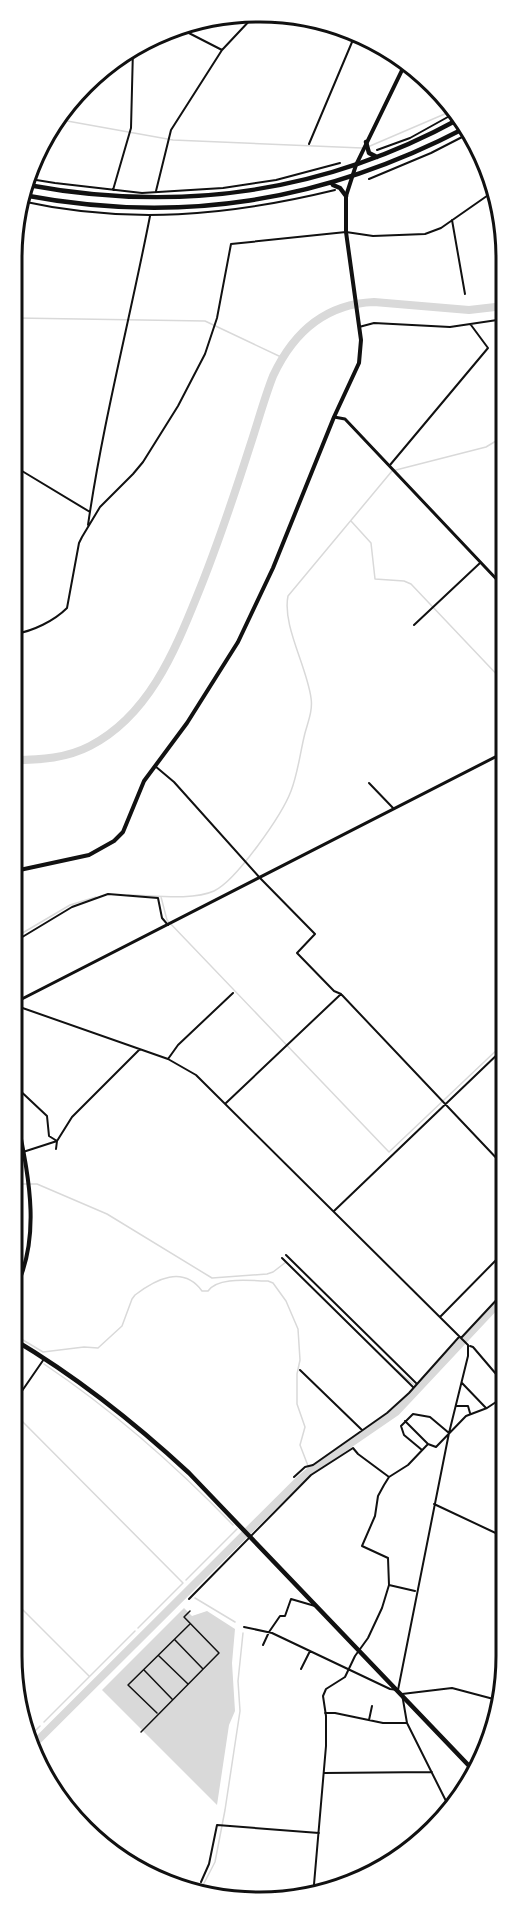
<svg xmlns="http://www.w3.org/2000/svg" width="518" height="1915" viewBox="0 0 518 1915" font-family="Manrope,sans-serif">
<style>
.water{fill:#d9d9d9}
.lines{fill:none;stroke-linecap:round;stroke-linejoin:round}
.stream{stroke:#d9d9d9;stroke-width:1.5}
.river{stroke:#d9d9d9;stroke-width:8}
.path{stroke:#111;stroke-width:1.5}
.minor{stroke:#111;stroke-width:2}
.tertiary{stroke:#111;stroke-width:3}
.secondary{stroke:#111;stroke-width:4}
.primary{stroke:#111;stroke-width:4.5}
.trunk{stroke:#111;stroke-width:4.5}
.rim{fill:none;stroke:#111;stroke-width:3}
</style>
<rect width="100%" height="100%" fill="#fff"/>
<path class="water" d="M 184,1608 L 192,1616 L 207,1611 L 235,1629 L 232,1663 L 235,1711 L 229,1725 L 217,1805 L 102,1690 Z"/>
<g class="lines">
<path class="stream" d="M 56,119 L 173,140 L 362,148
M 469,139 L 471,138
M 370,146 L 447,113
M 16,318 L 205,321 L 281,357
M 351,521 L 371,543 L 375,579 L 404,581 L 411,584 L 503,681
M 128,895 C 151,895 192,901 214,891 C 236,881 282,815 291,791 C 298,773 300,753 305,733 C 308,722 313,710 311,698 C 307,667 282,625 288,596 L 392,471 L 486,447 L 496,441 L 504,432
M 161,897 L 167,920 L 389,1152 L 502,1045
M 14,938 L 70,905 L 96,897
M 14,1179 L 18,1184 L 37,1184 L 107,1214 L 212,1278 L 267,1274 L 273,1272 L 286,1262
M 13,1334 L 43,1352 L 84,1347 L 98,1348 L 122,1326 L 132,1299 L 135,1295 C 156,1279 183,1265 202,1291 L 208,1291 C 218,1276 252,1281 268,1281 L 273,1283 L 286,1301 L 298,1329 L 300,1360 L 297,1374 L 297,1404 L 305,1427 L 300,1445 L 310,1471
M 44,1364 C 114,1411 175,1465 233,1525
M 397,1370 L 419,1389
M 13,1412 L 183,1583 L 138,1628
M 186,1580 L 237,1529
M 187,1592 L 189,1594
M 195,1598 L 235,1622
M 12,1599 L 89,1676
M 44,1722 L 135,1631
M 28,1738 L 40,1726
M 200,1891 L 215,1862 L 225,1810 L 240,1711 L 238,1681 L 243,1633"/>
<path class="river" d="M 15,760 C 41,760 67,758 90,746 C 148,716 174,653 197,596 C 217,547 234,496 250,446 C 258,422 264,399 273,376 C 293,333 325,304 374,302 L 469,310 L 504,306
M 30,1748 L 296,1483 L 310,1471 L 396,1412 L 502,1299"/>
<path class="path" d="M 175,1640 L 203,1669
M 159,1656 L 188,1684
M 144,1670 L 172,1699
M 157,1713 L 128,1685 L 190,1624
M 141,1732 L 219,1653 L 184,1617 L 190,1611"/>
<path class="minor" d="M 181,29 L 222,50
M 339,29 L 400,59
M 309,144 L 355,35
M 377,150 L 410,138 L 455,113
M 30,179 L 55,183 L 142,193 L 223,188 L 276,180 L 340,163
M 369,179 L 431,153 L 468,134
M 113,190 L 131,128 L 133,49
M 156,191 L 171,130 L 222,50 L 253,17
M 21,201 C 129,225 228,216 335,190
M 452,220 L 465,294
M 359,327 L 374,323 L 450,327 L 504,319
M 390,465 L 488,348 L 471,325
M 22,471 L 90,512
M 88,525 C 103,421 130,319 150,216
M 414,625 L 480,563
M 15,634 C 33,631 54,621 67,608 L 79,543 L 82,537 L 100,507 L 133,474 L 143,462 L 178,406 L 205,354 L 217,318 L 231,244 L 346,232 L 373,236 L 425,234 L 441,228 L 494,191
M 15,666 L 22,646 L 22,633
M 155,766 L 174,782 L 260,878 L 315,934 L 297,953 L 334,991 L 341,994 L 502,1164
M 369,783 L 394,809
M 14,942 L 72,907 L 108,894 L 158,898 L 162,918 L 168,925
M 14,1005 L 168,1059 L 196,1075 L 468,1345 L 468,1356 L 449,1433 L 398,1690 L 390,1689 L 272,1633 L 244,1627
M 168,1059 L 178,1045 L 233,993
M 14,1085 L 47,1116 L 49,1136 L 57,1141 L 56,1149
M 226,1103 L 341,994
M 23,1152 L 57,1141 L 72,1117 L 139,1050
M 334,1211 L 502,1050
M 286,1255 L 416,1383
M 282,1258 L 413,1387
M 440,1317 L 502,1254
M 461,1338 L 502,1294
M 470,1346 L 473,1347 L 502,1381
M 300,1370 L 362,1430
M 462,1383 L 486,1408
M 13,1404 L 44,1359
M 456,1406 L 468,1406 L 470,1413
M 405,1421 L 428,1444
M 422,1450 L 404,1435 L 401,1426 L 413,1414 L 430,1417 L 449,1433
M 294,1477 L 305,1467 L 313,1465 L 387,1413 L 409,1393 L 459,1337
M 434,1504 L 502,1536
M 389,1585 L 415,1591
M 189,1599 L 311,1475 L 353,1448 L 358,1454 L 389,1477
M 263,1645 L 269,1632 L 280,1616 L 285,1616 L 291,1599 L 315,1606
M 301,1669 L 310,1651
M 495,1699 L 501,1666
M 325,1713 L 335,1713 L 383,1723 L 407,1723
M 369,1720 L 372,1706
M 324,1773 L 432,1772
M 450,1809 L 407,1723 L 402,1694 L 452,1688 L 501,1701
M 201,1882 L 209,1864 L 217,1825 L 319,1833
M 313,1896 L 326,1746 L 326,1716 L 323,1696 L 326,1689 L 345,1677 L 355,1656 L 368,1638 L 382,1608 L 389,1585 L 388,1558 L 362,1546 L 375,1516 L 378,1496 L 384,1485 L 389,1477 L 408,1465 L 428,1444 L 436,1447 L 466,1416 L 487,1408 L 502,1398"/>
<path class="tertiary" d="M 334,417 L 345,419 L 503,586
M 14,1003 L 503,753"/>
<path class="secondary" d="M 15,871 L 89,855 L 114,841 L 123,832 L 144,781 L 187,723 L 238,642 L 273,568 L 334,417 L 359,363 L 361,340 L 346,232 L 346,196 L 356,165 L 405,64
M 13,1294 C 45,1234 26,1166 14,1104"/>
<path class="primary" d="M 13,1339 C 77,1377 134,1422 189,1473 L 474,1771"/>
<path class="trunk" d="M 366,142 L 369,153 L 377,157
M 28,185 C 178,213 324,193 459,119
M 333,185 L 340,188 L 346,196
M 23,195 C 180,225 323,202 465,128"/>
</g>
<path d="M0 0H518V1915H0ZM258 22H260A236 236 0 0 1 496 258V1656A236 236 0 0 1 260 1892H258A236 236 0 0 1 22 1656V258A236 236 0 0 1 258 22Z" fill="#fff" fill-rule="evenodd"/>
<path class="rim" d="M258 22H260A236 236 0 0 1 496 258V1656A236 236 0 0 1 260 1892H258A236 236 0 0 1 22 1656V258A236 236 0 0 1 258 22Z"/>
</svg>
